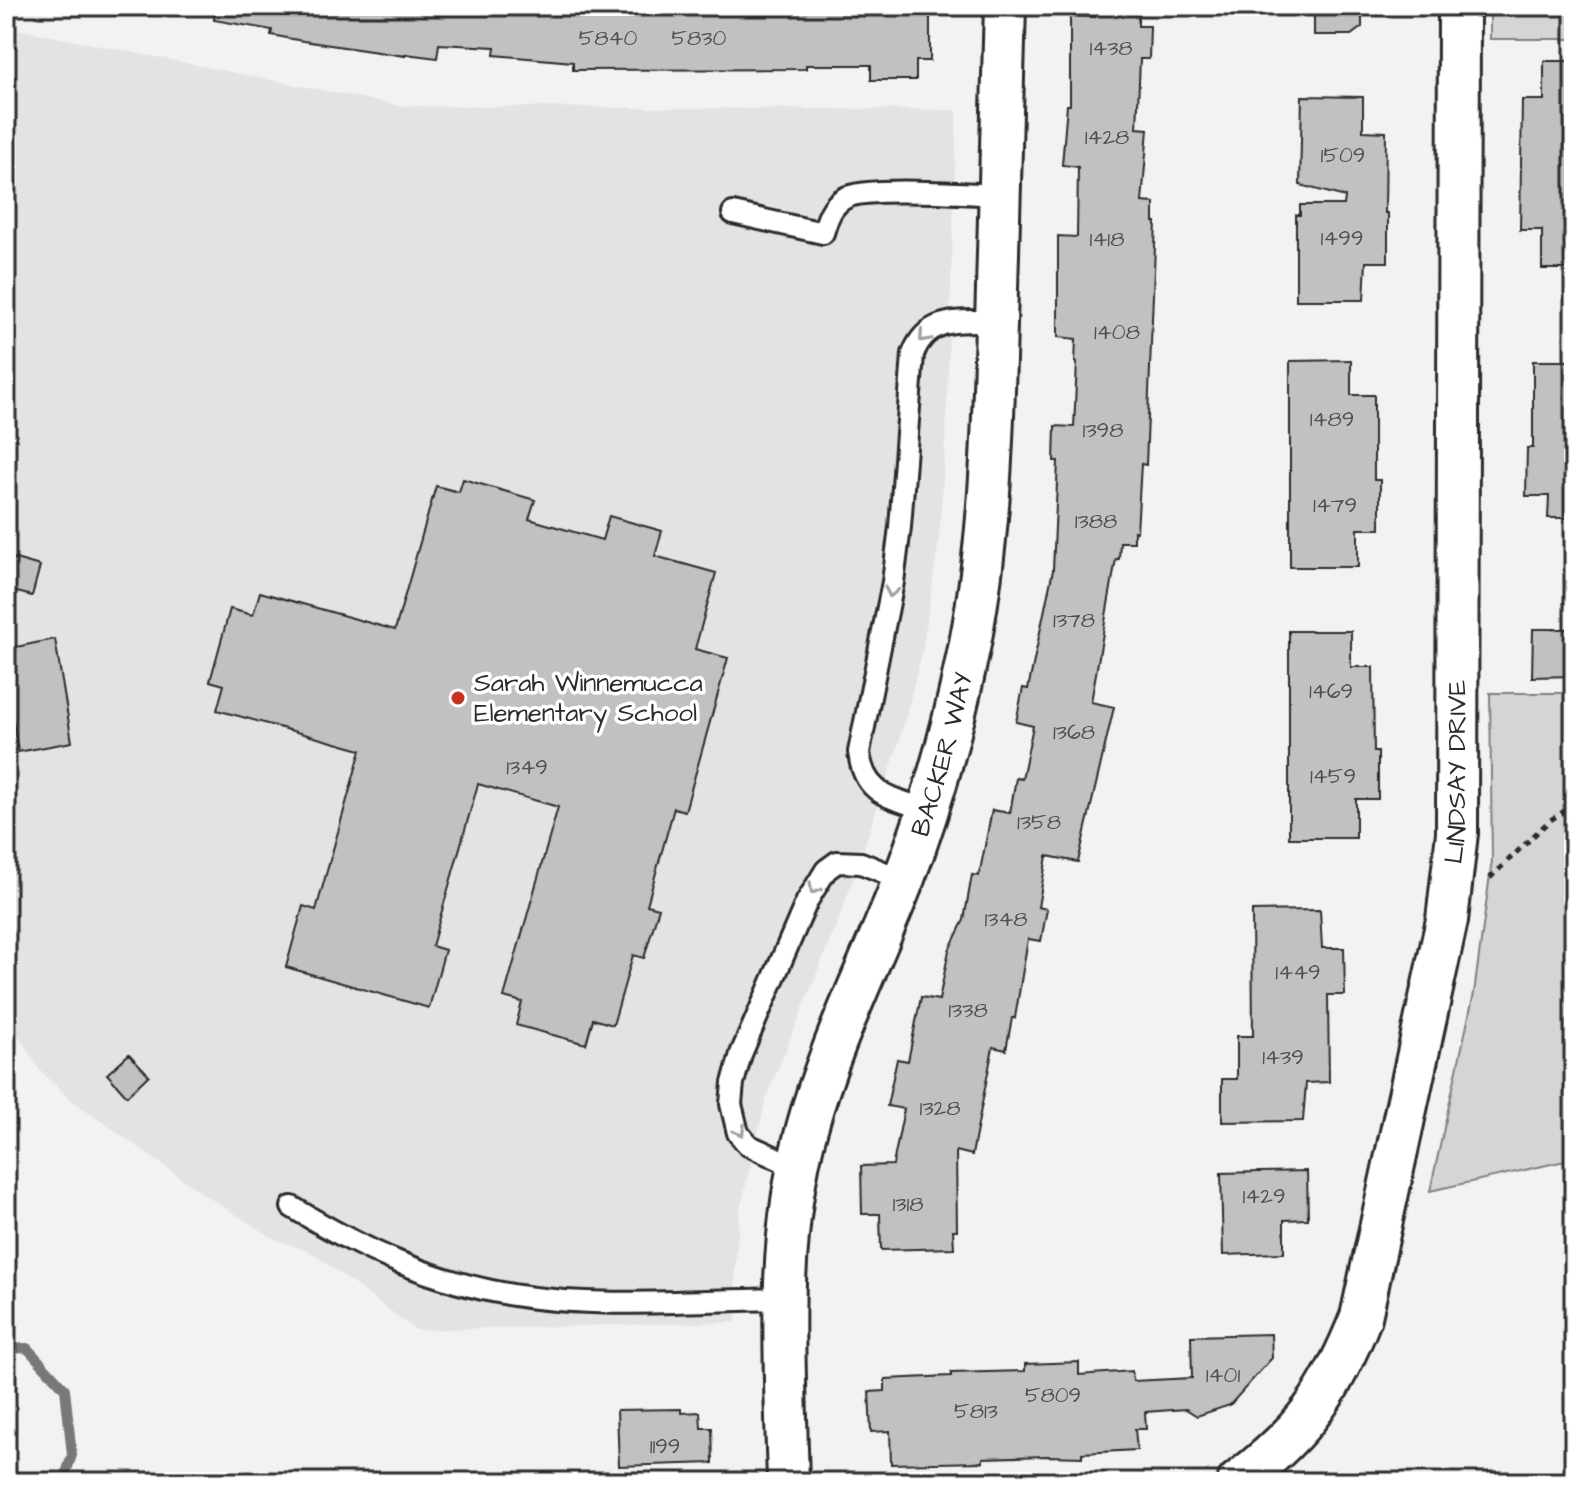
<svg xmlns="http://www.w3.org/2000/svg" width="1580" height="1488" viewBox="0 0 1580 1488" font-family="'Architects Daughter',sans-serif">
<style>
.built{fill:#e3e3e3}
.green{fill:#d5d5d5;stroke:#808080;stroke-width:2}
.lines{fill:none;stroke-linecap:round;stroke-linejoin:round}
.stream{stroke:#787878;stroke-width:10}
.building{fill:#c1c1c1;stroke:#2b2b2b;stroke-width:2}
.lane-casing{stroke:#2b2b2b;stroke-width:26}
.street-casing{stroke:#2b2b2b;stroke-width:46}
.path{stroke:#2b2b2b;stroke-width:5;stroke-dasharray:6 6;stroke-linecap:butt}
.lane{stroke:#fff;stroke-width:20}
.street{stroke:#fff;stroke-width:40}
.oneway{stroke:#a0a0a0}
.poi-dot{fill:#c8321e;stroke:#fff;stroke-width:3}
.labels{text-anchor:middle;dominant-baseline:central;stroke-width:7;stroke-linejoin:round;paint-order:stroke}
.number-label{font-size:22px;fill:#505050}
.poi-label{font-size:26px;fill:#2b2b2b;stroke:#fff;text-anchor:start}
.street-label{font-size:26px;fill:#2b2b2b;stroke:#fff}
</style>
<rect width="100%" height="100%" fill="#f2f2f2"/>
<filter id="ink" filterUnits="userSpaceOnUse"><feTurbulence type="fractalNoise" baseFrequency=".0125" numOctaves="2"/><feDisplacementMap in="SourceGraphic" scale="16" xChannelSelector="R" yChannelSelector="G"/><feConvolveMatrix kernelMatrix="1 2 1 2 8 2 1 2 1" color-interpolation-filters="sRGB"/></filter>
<g filter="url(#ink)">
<path class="built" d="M 6,27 L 401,106 L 957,110 L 946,430 L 939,540 L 922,653 L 899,743 L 844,906 L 766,1099 L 740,1210 L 735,1270 L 736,1322 L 416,1330 L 312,1253 L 273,1238 L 202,1193 L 69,1098 L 39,1070 L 11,1023 L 6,967 Z"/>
<path class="green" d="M 1490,6 L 1574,6 L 1574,39 L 1490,39 Z
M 1490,693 L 1574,693 L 1574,1159 L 1430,1191 L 1474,993 L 1492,860 Z"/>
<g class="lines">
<path class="stream" d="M 6,1349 L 27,1348 L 65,1389 L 72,1455 L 63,1482"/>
</g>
<path class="building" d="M 215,6 L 930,6 L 930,61 L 916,61 L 916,80 L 871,80 L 871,65 L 806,65 L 806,69 L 573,70 L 573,62 L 494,55 L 495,47 L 439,44 L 437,58 L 405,54 L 405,56 L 303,41 L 271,35 L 272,30 L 214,20 Z
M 1314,6 L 1362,6 L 1362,27 L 1351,35 L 1314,35 Z
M 1095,9 L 1138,9 L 1138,26 L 1150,26 L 1149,59 L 1140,59 L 1137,128 L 1148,129 L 1142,202 L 1154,203 L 1154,222 L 1156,222 L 1146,465 L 1141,464 L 1137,532 L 1134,531 L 1134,542 L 1120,542 L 1119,559 L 1116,559 L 1091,702 L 1114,707 L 1078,862 L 1047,856 L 1038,907 L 1047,909 L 1041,941 L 1028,939 L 1015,1018 L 1012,1018 L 1006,1050 L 993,1047 L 972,1155 L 956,1151 L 957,1230 L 953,1230 L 954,1248 L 881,1250 L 880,1214 L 862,1214 L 861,1166 L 893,1165 L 904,1109 L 887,1106 L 897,1059 L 908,1061 L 921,997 L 939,1000 L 949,950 L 964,920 L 972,875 L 979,876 L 992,810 L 1010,813 L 1016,778 L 1022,779 L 1033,726 L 1016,722 L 1023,688 L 1028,689 L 1053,570 L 1058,461 L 1054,461 L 1055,426 L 1074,427 L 1077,362 L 1075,362 L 1076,339 L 1058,337 L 1058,236 L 1077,237 L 1078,167 L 1062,165 L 1067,105 L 1070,105 L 1070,16 L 1095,17 Z
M 1544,61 L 1574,61 L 1574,269 L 1542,269 L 1542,230 L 1520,230 L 1522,100 L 1544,100 Z
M 1302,96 L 1363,97 L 1363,131 L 1386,132 L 1385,213 L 1388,213 L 1388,262 L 1366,262 L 1364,300 L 1296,300 L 1296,215 L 1300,215 L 1300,205 L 1344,205 L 1345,197 L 1300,185 Z
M 1351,360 L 1351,395 L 1374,395 L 1374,480 L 1380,480 L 1380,529 L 1358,529 L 1358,567 L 1290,567 L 1290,361 Z
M 1533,361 L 1574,361 L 1574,518 L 1548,518 L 1549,496 L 1526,496 L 1527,448 L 1533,448 Z
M 463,479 L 535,500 L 529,519 L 602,540 L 609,516 L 662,531 L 655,556 L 716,573 L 695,649 L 728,658 L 685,811 L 674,808 L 647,905 L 659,908 L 644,958 L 633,955 L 613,1025 L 593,1019 L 586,1044 L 516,1025 L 522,1002 L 504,997 L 558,807 L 478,784 L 432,946 L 445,950 L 429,1008 L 286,967 L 303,906 L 316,910 L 361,750 L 217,710 L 224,685 L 210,681 L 230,609 L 253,615 L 260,592 L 395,630 L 436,486 L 459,492 Z
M 12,558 L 40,566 L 32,596 L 6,589 Z
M 1533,629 L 1574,629 L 1574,676 L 1532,677 Z
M 1289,631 L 1351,631 L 1351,667 L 1373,667 L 1374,752 L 1378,752 L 1378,799 L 1356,799 L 1356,838 L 1289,838 Z
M 55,639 L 72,742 L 18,752 L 6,678 L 6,649 Z
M 1320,910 L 1322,948 L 1344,948 L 1345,995 L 1328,995 L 1329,1082 L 1306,1083 L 1303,1121 L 1222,1122 L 1222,1079 L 1237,1079 L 1237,1036 L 1253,1036 L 1252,911 Z
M 129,1054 L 149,1075 L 127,1096 L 107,1074 Z
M 1307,1171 L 1308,1219 L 1284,1220 L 1284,1253 L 1223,1255 L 1221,1173 Z
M 1271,1334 L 1272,1358 L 1230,1405 L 1197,1416 L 1186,1409 L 1145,1412 L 1146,1429 L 1135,1429 L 1137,1450 L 1082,1453 L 1082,1457 L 1047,1456 L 983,1458 L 983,1462 L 891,1464 L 890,1431 L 871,1432 L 869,1392 L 885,1391 L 885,1379 L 951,1376 L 951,1373 L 1025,1371 L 1025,1364 L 1079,1362 L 1079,1375 L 1132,1371 L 1133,1381 L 1192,1378 L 1191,1336 Z
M 681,1409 L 681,1413 L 700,1412 L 701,1428 L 712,1428 L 713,1463 L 619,1466 L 617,1410 Z"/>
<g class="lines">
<defs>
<path id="lane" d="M 733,213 L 823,233 C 827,220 831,205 845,198 C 866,186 971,194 1000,195
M 927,810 C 891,797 864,796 859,752 L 893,582 L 900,527 L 913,354 C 928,315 961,322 996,321
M 798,1168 L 748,1145 L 738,1133 L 731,1104 L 733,1083 L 741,1054 L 807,901 L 826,870 L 837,862 L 861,863 L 903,880
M 292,1207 C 361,1249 432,1282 513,1295 C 601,1309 694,1300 783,1299"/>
<g id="street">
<path id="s1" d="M 788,1482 C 785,1363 775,1244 807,1128 C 830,1043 871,963 903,881 C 930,810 951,737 966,663 C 990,552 993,437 996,324 C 999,218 1002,112 1005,6"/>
<path id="s2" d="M 1238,1482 C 1304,1431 1330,1395 1361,1317 L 1447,920 L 1457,833 L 1459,6"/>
</g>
</defs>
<use href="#lane" class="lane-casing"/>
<use href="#street" class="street-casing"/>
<path class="path" d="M 1490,878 L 1549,821 L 1574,805"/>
<use href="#lane" class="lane"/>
<use href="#street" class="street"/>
</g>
<defs><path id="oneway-chevron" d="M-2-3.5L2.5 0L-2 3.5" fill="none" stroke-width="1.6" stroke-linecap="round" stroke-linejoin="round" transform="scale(2)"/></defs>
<g class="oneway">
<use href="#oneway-chevron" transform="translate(924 337) rotate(132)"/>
<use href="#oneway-chevron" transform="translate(891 592) rotate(101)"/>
<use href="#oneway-chevron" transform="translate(814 889) rotate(121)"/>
<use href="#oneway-chevron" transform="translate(740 1131) rotate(61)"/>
</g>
</g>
<circle class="poi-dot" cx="458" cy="698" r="8"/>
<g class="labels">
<g class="number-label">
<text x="608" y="38">5840</text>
<text x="699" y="38">5830</text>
<text x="1111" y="48">1438</text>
<text x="1107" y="137">1428</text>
<text x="1343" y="155">1509</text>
<text x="1342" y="238">1499</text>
<text x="1107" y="239">1418</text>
<text x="1117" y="332">1408</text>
<text x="1332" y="419">1489</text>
<text x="1103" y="430">1398</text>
<text x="1335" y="505">1479</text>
<text x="1096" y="521">1388</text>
<text x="1074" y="620">1378</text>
<text x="1331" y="691">1469</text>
<text x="1074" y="732">1368</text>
<text x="527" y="767">1349</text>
<text x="1333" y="776">1459</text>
<text x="1039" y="822">1358</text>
<text x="1006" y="919">1348</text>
<text x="1298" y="972">1449</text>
<text x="968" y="1010">1338</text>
<text x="1283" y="1057">1439</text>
<text x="940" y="1108">1328</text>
<text x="1264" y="1196">1429</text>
<text x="908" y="1204">1318</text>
<text x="1223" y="1375">1401</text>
<text x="1053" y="1395">5809</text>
<text x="976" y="1411">5813</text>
<text x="665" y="1446">1199</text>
</g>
<g class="poi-label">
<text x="474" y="683">Sarah Winnemucca<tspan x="474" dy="30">Elementary School</tspan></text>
</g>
<g class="street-label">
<text stroke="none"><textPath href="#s1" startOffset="754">BACKER WAY</textPath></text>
<text stroke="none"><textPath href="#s2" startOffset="764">LINDSAY DRIVE</textPath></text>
</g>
</g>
<rect width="1580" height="1488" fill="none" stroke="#fff" stroke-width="32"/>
<rect x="16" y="16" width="1548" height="1456" fill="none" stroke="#2b2b2b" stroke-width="3" filter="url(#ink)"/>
</svg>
